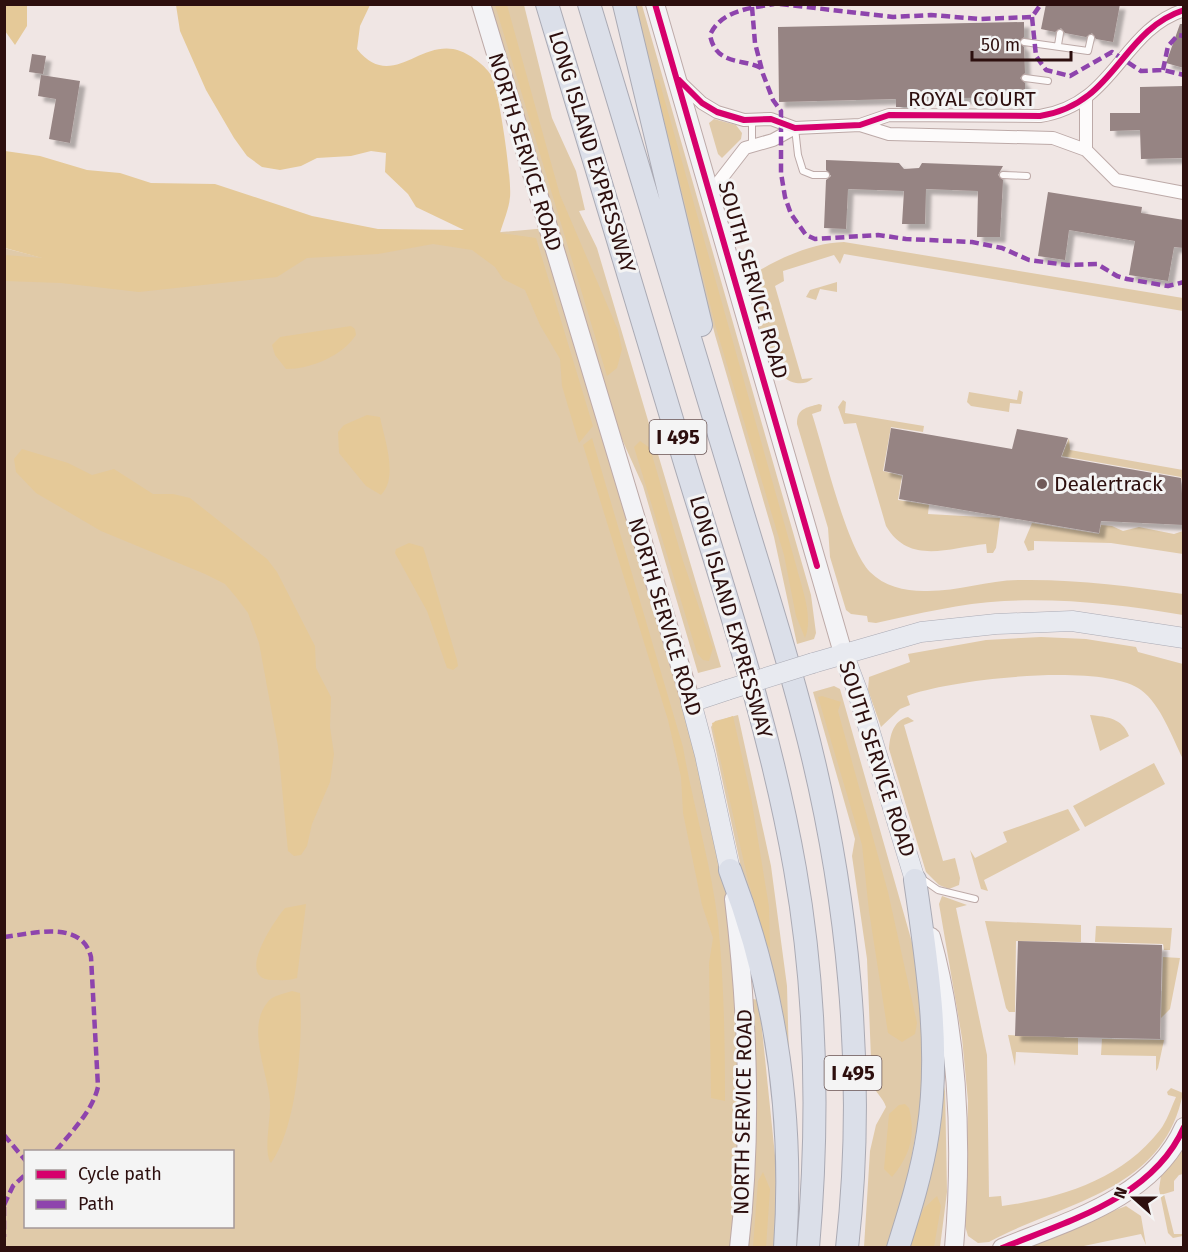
<svg xmlns="http://www.w3.org/2000/svg" width="1188" height="1252" viewBox="0 0 1188 1252" font-family="'Fira Sans',sans-serif">
<style>
.green{fill:#e0caa9;fill-rule:evenodd}
.forest{fill:#e5c998}
.building{fill:#968483;filter:url(#shadow)}
.lines{fill:none;stroke-linecap:round;stroke-linejoin:round}
.lane-casing{stroke:#bdaaa8;stroke-width:8}
.street-casing{stroke:#bdaaa8;stroke-width:14}
.secondary-casing{stroke:#bdaaa8;stroke-width:20}
.primary-casing{stroke:#aaaab4;stroke-width:21}
.highway-casing{stroke:#aaaab4;stroke-width:24}
.lane{stroke:#fdfbfb;stroke-width:6}
.street{stroke:#fdfbfb;stroke-width:12}
.secondary{stroke:#f3f3f6;stroke-width:18}
.primary{stroke:#e8eaf0;stroke-width:20}
.highway{stroke:#dbdfe9;stroke-width:22}
.primary-bridge-casing{stroke:#aaaab4;stroke-width:21;stroke-linecap:butt}
.primary-bridge{stroke:#e8eaf0;stroke-width:20}
.quiet{stroke:#8e44ad;stroke-width:4.5;stroke-dasharray:9 4.5;stroke-linecap:butt}
.cycleway-casing{stroke:#f4f4f4;stroke-width:10}
.cycleway{stroke:#d6006c;stroke-width:6}
.poi-dot{fill:#715a59;stroke:#f4f4f4;stroke-width:2}
.labels{text-anchor:middle;dominant-baseline:central;stroke-width:6;stroke-linejoin:round;paint-order:stroke}
.shield{fill:#f4f4f4;stroke:#695453;stroke-width:1.5}
.shield-label{font-size:20px;font-weight:bold;fill:#2d0f0e}
.street-label{font-size:21px;fill:#2d0f0e;stroke:#f4f4f4}
.poi-label{font-size:21px;fill:#2d0f0e;stroke:#f4f4f4;text-anchor:start}
</style>
<defs>
<filter id="shadow"><feDropShadow dx="5.5" dy="5.5" stdDeviation="1.5" flood-color="#0004"/></filter>
</defs>
<rect width="100%" height="100%" fill="#f0e6e4"/>
<path class="green" d="M 491,5 L 524,5 L 552,118 L 576,171 L 585,210 L 579,211 L 597,248 L 721,667 L 698,673 L 643,486 L 620,435 Z
M 632,5 L 642,5 L 811,595 L 816,633 L 814,639 L 797,644 L 774,537 L 715,335 Z
M 714,119 L 736,125 L 742,133 L 741,139 L 722,158 L 718,154 L 709,123 Z
M 548,228 L 691,702 L 739,945 L 739,1247 L 5,1247 L 4,248 L 83,268 ZM 26,1152 L 232,1152 L 232,1226 L 26,1226 Z
M 844,242 L 1183,298 L 1183,311 L 844,254 L 840,264 L 834,255 L 783,271 L 784,281 L 775,286 L 802,379 L 813,378 C 808,383 802,384 796,383 C 765,378 755,305 747,278 C 775,260 810,243 844,242 Z
M 837,282 L 837,292 L 820,289 L 816,300 L 806,297 L 810,290 Z
M 1019,390 L 1023,392 L 1021,404 L 1010,403 L 1009,412 L 971,406 L 967,402 L 969,392 L 1017,400 Z
M 843,400 L 846,402 L 845,413 L 924,426 L 923,432 L 891,427 L 883,471 L 902,476 L 898,500 L 929,505 L 928,514 L 1000,518 L 996,548 L 993,553 L 987,553 L 986,544 C 948,548 909,565 886,526 L 856,423 L 844,424 L 838,407 Z
M 819,404 L 822,405 L 821,411 L 812,414 C 824,450 846,547 870,572 C 884,586 904,591 924,591 C 956,592 988,580 1020,580 C 1075,579 1129,586 1183,594 L 1183,615 C 1124,605 1065,598 1004,601 C 961,603 918,614 876,623 L 868,622 L 867,616 L 851,614 L 846,610 L 830,557 L 828,528 L 797,424 C 797,408 806,408 819,404 Z
M 1069,438 L 1070,450 L 1183,470 L 1183,487 L 1181,477 L 1062,456 Z
M 1032,523 L 1099,534 L 1101,525 L 1112,526 L 1123,531 L 1139,527 L 1174,534 L 1183,531 L 1183,554 L 1111,543 L 1034,541 L 1034,550 L 1028,551 L 1024,542 Z
M 1041,637 L 1086,639 L 1136,647 L 1138,652 L 1183,664 L 1183,759 C 1172,737 1161,705 1141,690 C 1104,662 949,679 907,696 L 910,705 L 900,709 L 881,727 L 868,690 L 869,677 L 910,662 L 908,654 L 986,640 Z
M 834,686 L 840,689 L 915,953 L 924,1024 L 920,1112 L 905,1192 L 889,1247 L 864,1247 L 870,1151 L 876,1125 L 886,1107 C 883,1097 875,1093 872,1083 L 867,959 L 852,856 L 855,839 L 813,692 Z
M 738,715 L 771,866 L 787,986 L 790,1097 L 711,727 L 715,721 Z
M 1090,715 C 1108,717 1122,718 1129,736 L 1100,751 Z
M 908,717 L 914,721 L 904,725 L 943,861 L 955,858 L 960,878 L 959,885 L 949,889 L 939,885 L 926,872 L 889,749 C 890,735 893,721 908,717 Z
M 1154,763 L 1165,784 L 1085,827 L 1073,806 Z
M 1068,809 L 1080,830 L 984,880 L 988,891 L 981,889 L 970,850 L 975,858 L 1007,842 L 1003,832 Z
M 942,896 L 967,905 L 956,908 L 987,1055 L 989,1197 L 1001,1196 L 1002,1206 C 1061,1198 1121,1180 1160,1130 C 1167,1121 1171,1108 1176,1097 L 1168,1095 L 1167,1092 L 1171,1088 L 1183,1093 C 1163,1193 1064,1201 989,1242 L 978,1243 L 968,1236 L 965,1226 L 968,1101 L 962,1038 L 939,904 Z
M 985,921 L 1081,925 L 1081,942 L 1016,941 L 1015,1012 L 1009,1012 L 1006,1008 Z
M 1096,926 L 1172,928 L 1170,950 L 1164,950 L 1163,944 L 1095,942 Z
M 1163,957 L 1180,958 L 1170,1009 L 1161,1018 Z
M 753,999 L 759,1000 L 781,1214 L 776,1247 L 746,1248 L 751,1211 Z
M 1008,1035 L 1078,1038 L 1078,1055 L 1016,1052 L 1015,1066 Z
M 1102,1039 L 1164,1040 L 1158,1068 L 1156,1071 L 1156,1056 L 1101,1055 Z
M 945,1086 L 947,1192 L 940,1247 L 903,1248 L 929,1171 Z
M 1183,1143 L 1183,1174 L 1179,1175 L 1174,1181 L 1174,1191 L 1164,1194 L 1174,1234 L 1183,1234 L 1183,1236 L 1173,1238 L 1168,1233 L 1159,1189 L 1161,1176 Z
M 1126,1206 L 1141,1216 L 1146,1245 L 1141,1234 L 1079,1247 L 1017,1248 Z"/>
<path class="forest" d="M 4,5 L 27,5 L 27,26 L 15,45 L 5,31 Z
M 176,5 L 370,5 L 360,26 L 357,49 C 390,90 417,43 453,49 C 466,51 484,64 491,75 C 499,89 512,179 510,197 C 509,209 503,222 500,233 L 536,238 L 593,426 L 579,443 L 562,386 L 560,359 L 540,325 L 525,290 L 503,279 L 495,267 L 472,250 L 433,244 L 378,254 L 307,258 L 277,277 L 139,292 L 61,283 L 5,281 L 5,255 L 42,258 L 5,248 L 5,151 L 40,156 L 87,170 L 120,173 L 151,183 L 215,184 L 312,216 L 378,229 L 464,230 L 416,207 L 408,194 L 385,172 L 386,153 L 371,151 L 351,156 L 317,158 L 301,166 L 280,170 L 262,167 L 247,156 L 234,138 L 206,90 L 180,31 Z
M 495,5 L 507,5 L 560,195 L 618,330 L 622,349 L 617,368 L 607,376 Z
M 654,79 L 659,80 L 796,565 C 801,586 814,617 805,638 L 796,616 L 784,555 L 716,328 Z
M 351,326 L 355,329 L 356,335 C 342,356 311,369 286,369 L 275,355 L 272,345 L 280,337 Z
M 367,415 L 380,417 C 384,438 399,477 381,495 L 366,486 L 339,453 L 338,432 L 344,425 Z
M 592,438 L 683,747 C 693,806 711,863 718,922 C 724,981 725,1042 725,1101 L 711,1098 L 709,963 L 713,938 L 702,905 L 683,813 L 681,777 L 668,720 L 583,445 Z
M 640,441 L 650,448 L 683,561 L 713,648 L 709,661 L 703,660 L 697,653 L 634,447 Z
M 22,449 L 68,463 L 92,475 L 114,469 L 153,494 L 173,494 L 190,498 L 267,559 L 277,572 L 315,646 L 316,668 L 331,697 L 330,727 L 334,754 L 330,782 L 312,824 L 307,846 L 301,855 L 294,856 L 288,851 L 278,746 L 259,643 L 248,613 L 236,597 L 225,584 L 205,574 L 101,531 L 36,493 L 16,472 L 14,459 Z
M 409,543 L 423,547 L 426,556 L 457,660 L 458,666 L 453,670 L 447,668 L 427,611 L 395,553 L 396,549 Z
M 822,696 L 841,702 L 838,711 L 888,892 L 917,1023 L 915,1034 L 902,1042 L 888,1033 L 869,911 L 862,845 L 818,697 Z
M 733,716 L 751,797 L 769,907 L 770,948 L 766,944 L 748,880 L 712,723 Z
M 306,904 L 297,978 C 289,981 281,980 273,980 C 234,980 274,921 285,908 Z
M 292,991 L 300,993 C 303,1039 298,1125 271,1163 C 263,1153 271,1118 270,1103 C 269,1075 246,1029 267,1003 C 272,995 284,994 292,991 Z
M 899,1105 L 905,1104 L 909,1108 C 916,1135 910,1156 892,1177 L 884,1169 L 889,1114 Z
M 763,1172 L 770,1189 L 766,1247 L 753,1247 L 758,1181 Z
M 937,1196 L 941,1206 L 934,1247 L 907,1248 L 924,1208 Z"/>
<path class="building" d="M 1046,4 L 1120,4 L 1113,42 L 1096,39 L 1092,33 L 1086,37 L 1065,33 L 1061,28 L 1055,32 L 1041,29 Z
M 1024,22 L 1024,37 L 1019,42 L 1024,47 L 1025,73 L 1020,78 L 1025,83 L 1025,97 L 907,99 L 907,107 L 896,107 L 896,99 L 779,102 L 778,27 Z
M 1180,24 L 1184,24 L 1184,68 L 1166,63 Z
M 32,54 L 46,56 L 43,74 L 29,72 Z
M 41,75 L 80,81 L 70,143 L 49,139 L 56,99 L 38,96 Z
M 1183,86 L 1183,158 L 1141,159 L 1140,130 L 1110,131 L 1110,113 L 1140,113 L 1140,87 Z
M 826,160 L 899,163 L 904,169 L 919,168 L 922,163 L 1003,166 L 998,175 L 1003,180 L 1000,237 L 977,237 L 978,191 L 926,189 L 925,224 L 902,224 L 904,191 L 848,189 L 846,229 L 824,228 L 826,180 L 831,176 L 826,170 Z
M 1048,192 L 1142,207 L 1141,213 L 1184,220 L 1184,248 L 1174,247 L 1168,281 L 1129,275 L 1135,241 L 1069,230 L 1065,260 L 1038,256 Z
M 891,428 L 1012,449 L 1017,429 L 1068,438 L 1061,457 L 1181,478 L 1184,525 L 1101,521 L 1099,533 L 899,499 L 903,475 L 884,471 Z
M 1018,941 L 1162,945 L 1160,1039 L 1015,1036 Z"/>
<g class="lines">
<defs>
<path id="lane" d="M 1024,42 L 1088,51 L 1091,38
M 1058,45 L 1060,33
M 1025,78 L 1048,81
M 752,120 L 752,144
M 795,128 L 798,155 L 803,171 L 813,175 L 826,175
M 1003,175 L 1027,176
M 921,878 L 938,890 L 975,899"/>
<path id="street" d="M 679,81 L 702,103 L 717,112 L 744,120 L 771,119 L 795,128 L 860,125 L 889,115 L 1040,116 C 1116,104 1120,31 1184,10
M 1086,98 L 1086,150
M 860,125 L 889,134 L 1053,138 L 1086,150 L 1116,180 L 1184,193
M 711,192 L 745,148 L 773,140 L 795,128"/>
<path id="secondary" d="M 481,4 L 691,702
M 655,4 L 843,653
M 734,899 C 748,1015 753,1131 739,1248
M 931,937 C 959,1039 963,1143 954,1248
M 1002,1248 C 1068,1221 1153,1198 1184,1127"/>
<path id="primary" d="M 843,653 L 858,693 L 915,880
M 813,663 L 921,632 L 996,624 L 1072,621 L 1184,638
M 727,690 L 691,702 L 705,755 L 730,870"/>
<path id="highway" d="M 547,4 C 594,158 640,312 686,466 C 727,600 771,732 795,869 C 817,994 819,1122 808,1248
M 589,4 C 637,165 686,324 734,484 C 757,562 783,640 803,718 C 848,888 867,1073 847,1248
M 624,4 L 701,325
M 730,870 C 776,990 794,1119 785,1248
M 898,1248 C 910,1210 922,1172 928,1132 C 941,1048 927,964 915,880"/>
</defs>
<use href="#lane" class="lane-casing"/>
<use href="#street" class="street-casing"/>
<use href="#secondary" class="secondary-casing"/>
<use href="#primary" class="primary-casing"/>
<use href="#highway" class="highway-casing"/>
<use href="#lane" class="lane"/>
<use href="#street" class="street"/>
<use href="#secondary" class="secondary"/>
<use href="#primary" class="primary"/>
<use href="#highway" class="highway"/>
<defs>
<path id="primary-bridge" d="M 727,690 L 813,663"/>
</defs>
<use href="#primary-bridge" class="primary-bridge-casing"/>
<use href="#primary-bridge" class="primary-bridge"/>
<path class="quiet" d="M 780,4 L 893,17 L 931,15 L 979,19 L 1032,17 L 1041,4
M 752,7 L 755,43 L 763,74 L 773,100 L 781,111 L 781,173 L 785,197 L 791,214 L 806,235 L 815,239 L 878,235 L 906,239 L 972,242 L 1002,248 L 1029,260 L 1067,265 L 1097,264 L 1117,276 L 1127,279 L 1168,286 L 1184,282
M 1032,17 L 1036,56 L 1046,70 L 1070,76 L 1112,52 L 1141,71 L 1163,70 L 1184,75
M 761,68 C 742,58 716,66 710,35 C 721,10 751,8 774,4
M 1163,70 L 1168,46 L 1178,35 L 1184,36
M 4,937 C 31,934 82,919 91,957 L 98,1087 C 92,1112 71,1132 55,1152
M 4,1135 L 26,1161
M 4,1205 L 13,1186 L 26,1174
M 4,1207 L 4,1237"/>
<defs>
<path id="cycleway" d="M 655,4 L 817,566
M 679,80 L 702,103 L 717,112 L 744,120 L 771,119 L 795,128 L 860,125 L 889,115 L 1040,116 C 1116,104 1120,31 1184,10
M 1002,1248 C 1068,1221 1153,1198 1184,1127"/>
</defs>
<use href="#cycleway" class="cycleway-casing"/>
<use href="#cycleway" class="cycleway"/>
</g>
<circle class="poi-dot" cx="1042" cy="484" r="6"/>
<g class="labels">
<g class="shield">
<rect x="649.5" y="420" width="57" height="34" rx="4.5"/>
<rect x="824.5" y="1056" width="57" height="34" rx="4.5"/>
</g>
<g class="shield-label">
<text x="678" y="437">I 495</text>
<text x="853" y="1073">I 495</text>
</g>
<g class="street-label">
<text x="972" y="99">ROYAL COURT</text>
<text transform="translate(525 152) rotate(73)">NORTH SERVICE ROAD</text>
<text transform="translate(592 152) rotate(73)">LONG ISLAND EXPRESSWAY</text>
<text transform="translate(753 280) rotate(74)">SOUTH SERVICE ROAD</text>
<text transform="translate(665 617) rotate(73)">NORTH SERVICE ROAD</text>
<text transform="translate(731 617) rotate(74)">LONG ISLAND EXPRESSWAY</text>
<text transform="translate(877 759) rotate(72)">SOUTH SERVICE ROAD</text>
<text transform="translate(743 1112) rotate(-89)">NORTH SERVICE ROAD</text>
</g>
<g class="poi-label">
<text x="1054" y="484">Dealertrack</text>
</g>
</g>
<rect width="1188" height="1252" fill="none" stroke="#2d0f0e" stroke-width="12"/>
<rect x="24" y="1150" width="210" height="78" fill="#f4f4f4" stroke="#a49898" stroke-width="1.5"/>
<rect x="36" y="1170" width="30" height="9" fill="#d6006c" stroke="#a49898" stroke-width="1.5"/>
<text x="78" y="1180" font-size="18" fill="#2d0f0e">Cycle path</text>
<rect x="36" y="1200" width="30" height="9" fill="#8e44ad" stroke="#a49898" stroke-width="1.5"/>
<text x="78" y="1210" font-size="18" fill="#2d0f0e">Path</text>
<g transform="translate(1134 1198) rotate(291)" stroke="#f4f4f4" stroke-width="4.5" paint-order="stroke">
<path d="M0-4.5L10 22L0 15L-10 22Z" fill="#2d0f0e"/>
<text y="-9" font-size="16" font-weight="bold" text-anchor="middle" fill="#2d0f0e">N</text>
</g>
<path d="M972 51v9h99v-9" fill="none" stroke="#2d0f0e" stroke-width="3"/>
<text x="981" y="51" font-size="18" fill="#2d0f0e" stroke="#f4f4f4" stroke-width="4.5" paint-order="stroke">50 m</text>
</svg>
